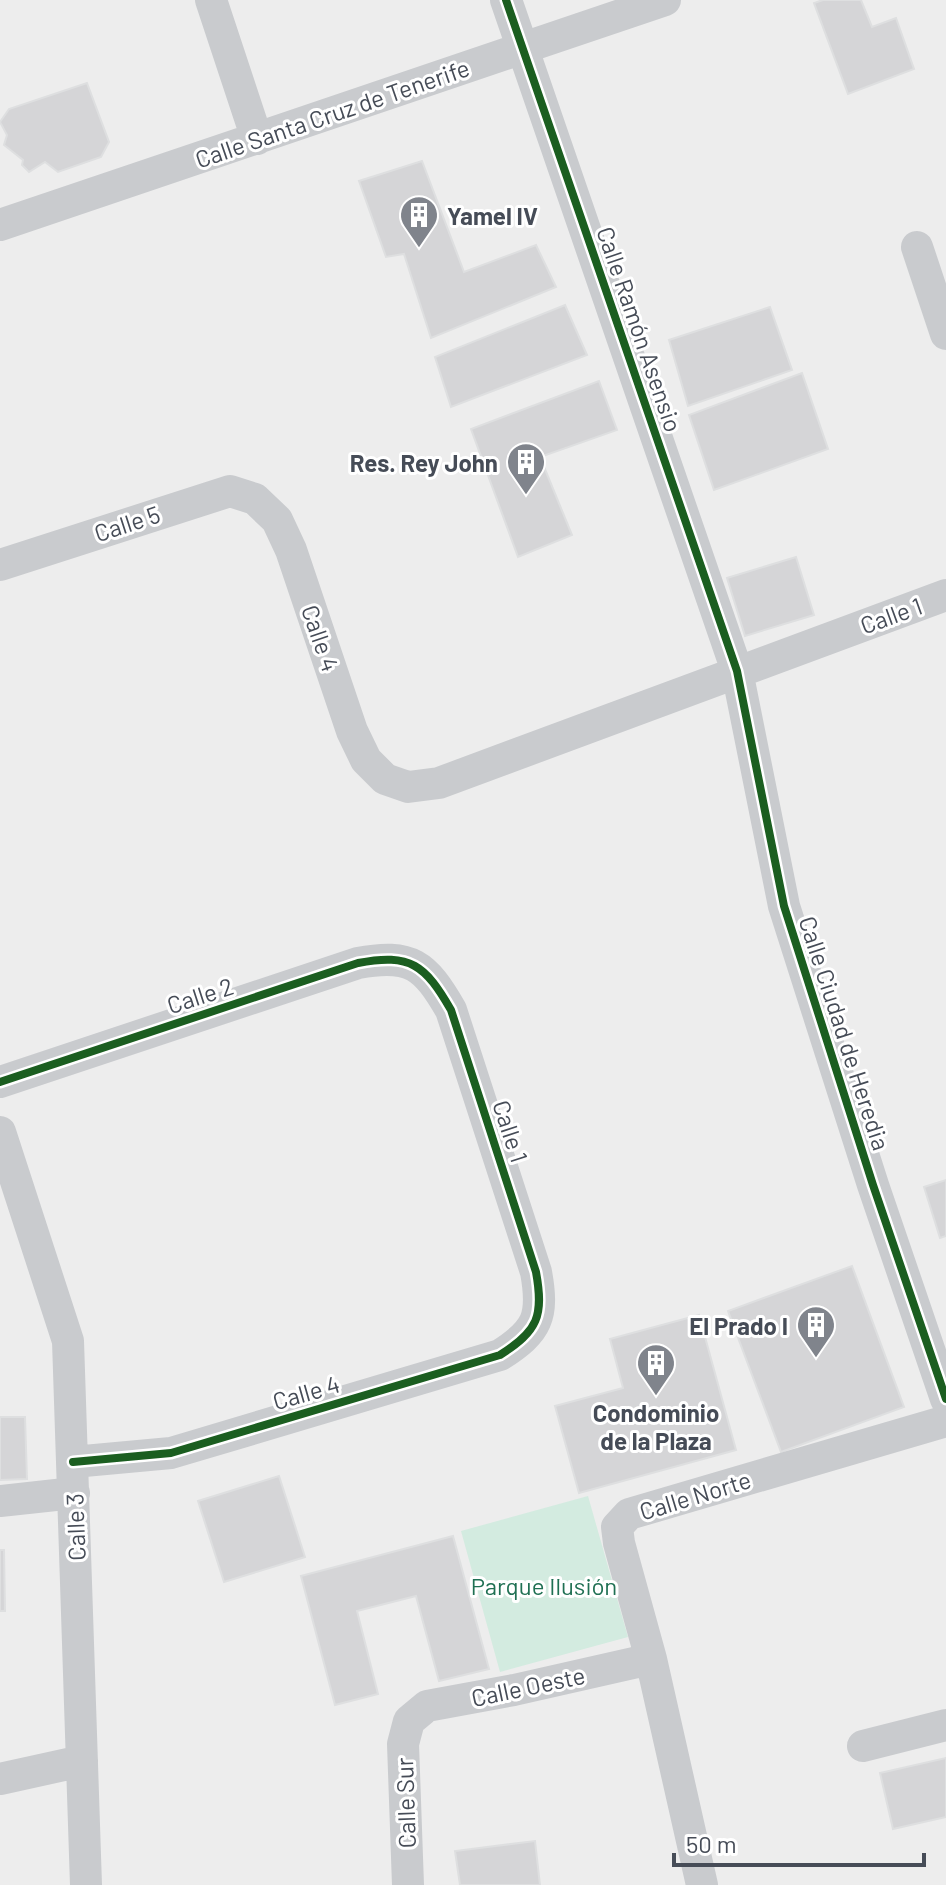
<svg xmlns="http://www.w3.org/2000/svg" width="946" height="1885" viewBox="0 0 946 1885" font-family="Barlow,sans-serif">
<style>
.park{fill:#d3ebe0}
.building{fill:#d5d5d7;stroke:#dedfe0;stroke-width:2}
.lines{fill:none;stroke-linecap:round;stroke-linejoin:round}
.minor{stroke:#c9cbce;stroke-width:32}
.cycleway-casing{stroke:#fff;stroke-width:13}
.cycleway{stroke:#1b5e20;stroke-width:8}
.labels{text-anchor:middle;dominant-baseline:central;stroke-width:6;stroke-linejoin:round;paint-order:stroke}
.street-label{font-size:24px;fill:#464c57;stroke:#fff}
.poi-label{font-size:24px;font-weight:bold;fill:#464c57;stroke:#fff;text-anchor:end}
.park-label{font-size:24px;fill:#1f7053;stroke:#fff}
</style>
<rect width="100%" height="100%" fill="#ededed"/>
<path class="park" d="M 588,1496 L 628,1637 L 500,1672 L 461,1531 Z"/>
<path class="building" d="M 823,0 L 861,0 L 872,27 L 896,18 L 914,69 L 848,94 L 814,3 Z
M 87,83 L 109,142 L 101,157 L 58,172 L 45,162 L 29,172 L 22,165 L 23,160 L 4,145 L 7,135 L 0,122 L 9,109 Z
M 422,161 L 464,272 L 536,245 L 556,287 L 431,338 L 404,254 L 386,257 L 359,181 Z
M 565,305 L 587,355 L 451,407 L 435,357 Z
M 770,307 L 792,370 L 688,406 L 669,340 Z
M 802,373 L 828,449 L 714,490 L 689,415 Z
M 599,381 L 617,430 L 540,457 L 572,535 L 518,557 L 471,429 Z
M 796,557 L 814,615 L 745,636 L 727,578 Z
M 946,1180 L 946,1236 L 940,1238 L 924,1187 Z
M 852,1266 L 904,1407 L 781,1452 L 728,1311 Z
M 699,1315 L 736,1450 L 579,1493 L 555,1406 L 623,1388 L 610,1339 Z
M 0,1417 L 25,1417 L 27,1479 L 0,1480 Z
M 279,1476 L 305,1557 L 224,1582 L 198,1501 Z
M 453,1536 L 489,1669 L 439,1681 L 416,1596 L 357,1611 L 378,1694 L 335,1705 L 301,1576 Z
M 0,1550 L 4,1550 L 5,1611 L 0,1611 Z
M 946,1758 L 946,1817 L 893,1829 L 880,1773 Z
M 535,1841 L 540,1885 L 460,1885 L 455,1851 Z"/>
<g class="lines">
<path class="minor" d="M 211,0 L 257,139
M 506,0 L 737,671 L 784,906 L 873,1185 L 946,1399
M 0,225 L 665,0
M 917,247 L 946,334
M 0,565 L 230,491 L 255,499 L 277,520 L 291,550 L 352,731 L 366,760 L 385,779 L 408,787 L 439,783 L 946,595
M 0,1082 L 358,963 C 411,953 425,965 451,1010 L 536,1272 C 544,1316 538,1331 500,1355 L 171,1453 L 73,1462
M 0,1132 L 68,1341 L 86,1885
M 0,1501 L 74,1493
M 863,1746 L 946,1725
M 0,1779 L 82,1761
M 408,1885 L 403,1744 L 409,1721 L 427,1706 L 514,1690 L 651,1659
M 702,1885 L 651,1659 L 619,1543 L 617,1527 L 629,1514 L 946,1421"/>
<defs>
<path id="cycleway" d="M 506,0 L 737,671 L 784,906 L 873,1185 L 946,1399
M 0,1082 L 358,963 C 411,953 425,965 451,1010 L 536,1272 C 544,1316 538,1331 500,1355 L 171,1453 L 73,1462"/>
</defs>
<use href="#cycleway" class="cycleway-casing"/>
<use href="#cycleway" class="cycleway"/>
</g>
<defs>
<symbol id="building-pin" viewBox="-11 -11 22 30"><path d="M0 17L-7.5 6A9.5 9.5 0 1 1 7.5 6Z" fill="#80848c" stroke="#fff"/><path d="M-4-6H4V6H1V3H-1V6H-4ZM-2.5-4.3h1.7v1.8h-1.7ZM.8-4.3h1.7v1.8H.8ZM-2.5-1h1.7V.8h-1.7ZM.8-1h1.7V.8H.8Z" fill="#fff"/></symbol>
</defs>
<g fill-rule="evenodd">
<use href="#building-pin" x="397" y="193" width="44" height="60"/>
<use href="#building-pin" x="504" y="440" width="44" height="60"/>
<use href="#building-pin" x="794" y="1303" width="44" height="60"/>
<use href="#building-pin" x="634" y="1341" width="44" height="60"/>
</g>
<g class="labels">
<g class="street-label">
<text transform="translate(332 113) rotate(-19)">Calle Santa Cruz de Tenerife</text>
<text transform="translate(640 329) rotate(71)">Calle Ramón Asensio</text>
<text transform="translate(127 523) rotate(-18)">Calle 5</text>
<text transform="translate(891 615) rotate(-20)">Calle 1</text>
<text transform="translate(321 638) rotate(71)">Calle 4</text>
<text transform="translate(200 995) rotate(-18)">Calle 2</text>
<text transform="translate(845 1033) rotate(72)">Calle Ciudad de Heredia</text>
<text transform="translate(511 1131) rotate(72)">Calle 1</text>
<text transform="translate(306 1392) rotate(-16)">Calle 4</text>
<text transform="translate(695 1495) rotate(-17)">Calle Norte</text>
<text transform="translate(75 1527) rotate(-92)">Calle 3</text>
<text transform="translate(528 1686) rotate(-12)">Calle Oeste</text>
<text transform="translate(405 1803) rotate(-92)">Calle Sur</text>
</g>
<g class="poi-label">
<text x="447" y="215" text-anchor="start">Yamel IV</text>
<text x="498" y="462">Res. Rey John</text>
<text x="788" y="1325">El Prado I</text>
<text x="656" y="1412" text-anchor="middle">Condominio<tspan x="656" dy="28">de la Plaza</tspan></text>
</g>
<g class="park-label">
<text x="544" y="1585">Parque Ilusión</text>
</g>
</g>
<path d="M674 1853v12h250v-12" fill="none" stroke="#464c57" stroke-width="4"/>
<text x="686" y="1853" font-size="24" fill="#464c57" stroke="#ffffff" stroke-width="6" paint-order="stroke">50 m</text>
</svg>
